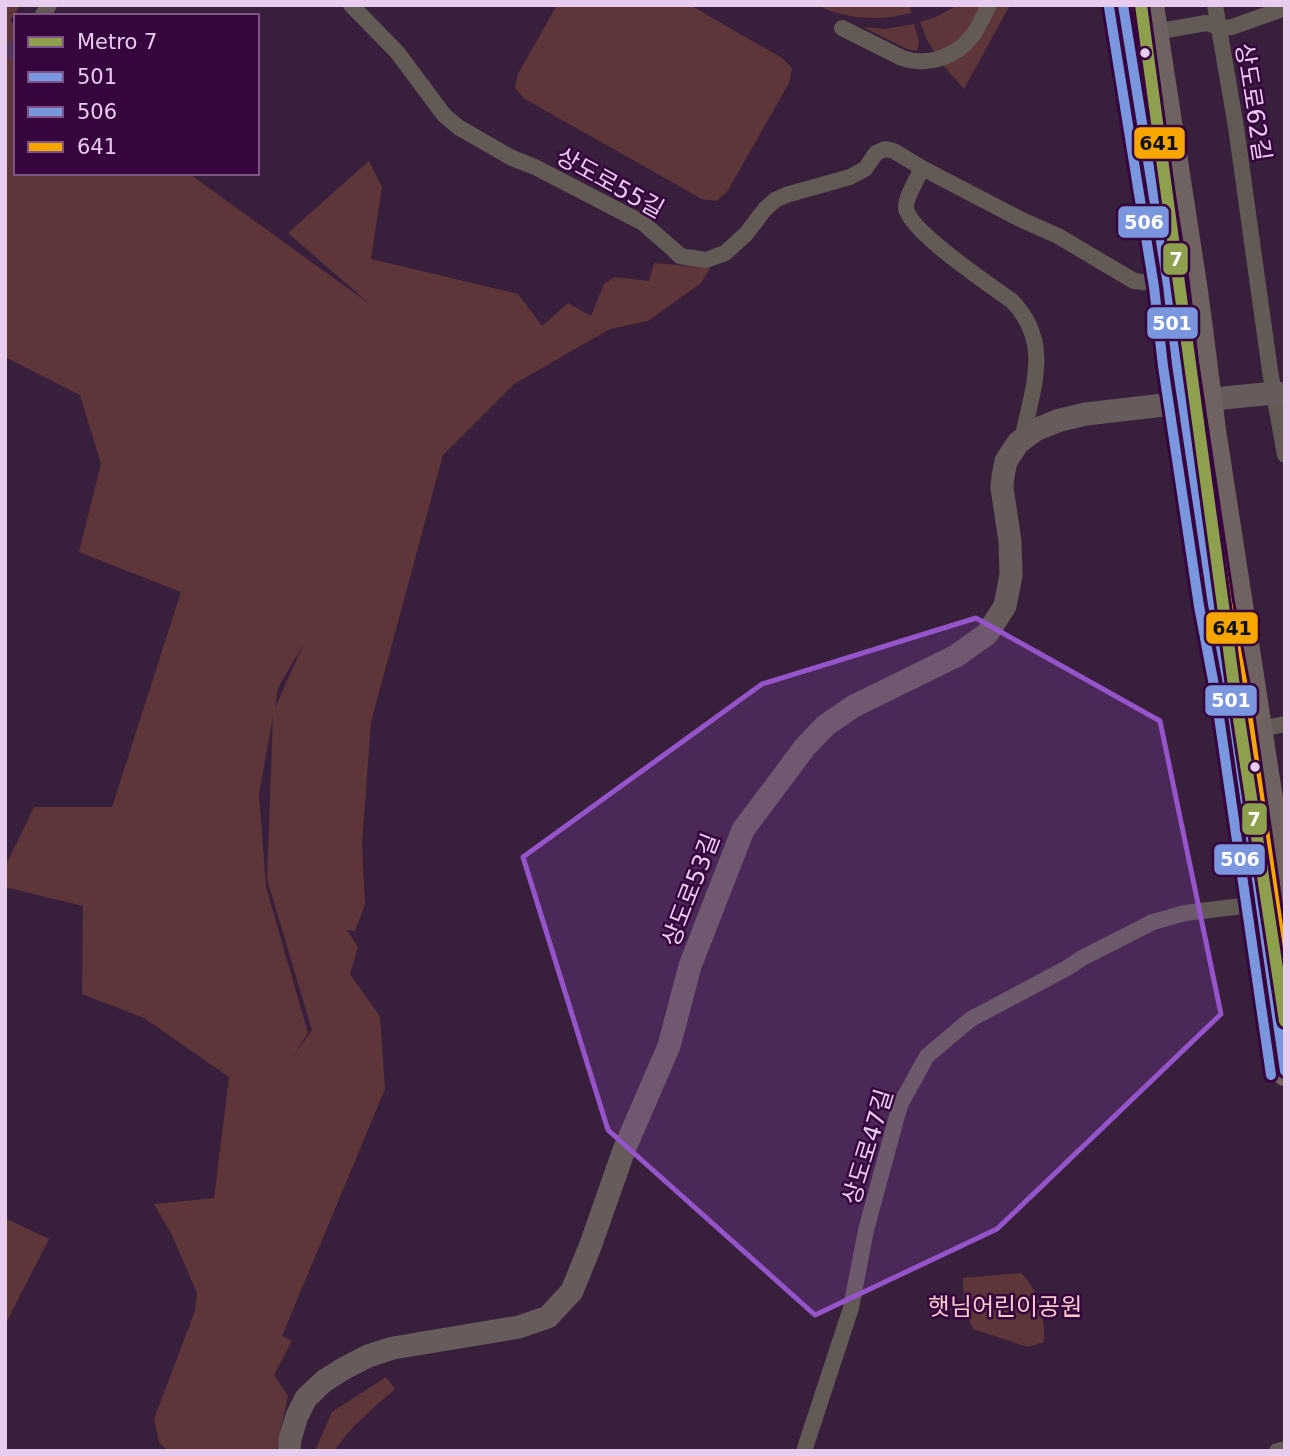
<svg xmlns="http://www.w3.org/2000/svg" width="1290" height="1456" viewBox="0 0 1290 1456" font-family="'DejaVu Sans','Noto Sans KR',sans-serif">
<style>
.green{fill:#5e363a;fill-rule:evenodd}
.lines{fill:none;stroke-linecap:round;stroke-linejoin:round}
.street-tunnel{stroke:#523957;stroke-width:16;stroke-dasharray:16 8;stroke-linecap:butt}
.street{stroke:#635a56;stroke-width:16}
.secondary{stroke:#675b5b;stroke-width:23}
.primary{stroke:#6f6260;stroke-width:26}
.bus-1-casing{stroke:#36053e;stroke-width:16}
.bus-2-casing{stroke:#36053e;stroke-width:16}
.bus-3-casing{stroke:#36053e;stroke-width:16}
.bus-1{stroke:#7a96df;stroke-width:10}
.bus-2{stroke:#7a96df;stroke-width:10}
.bus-3{stroke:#f7a600;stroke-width:10}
.metro-1-casing{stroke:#36053e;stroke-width:18}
.metro-1{stroke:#8e9f4e;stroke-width:12}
.marked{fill:#9654ca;fill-opacity:0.2;stroke:#9654ca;stroke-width:5;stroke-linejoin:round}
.bus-dot{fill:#e8cced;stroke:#36053e;stroke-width:2.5}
.labels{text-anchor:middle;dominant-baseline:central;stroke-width:5;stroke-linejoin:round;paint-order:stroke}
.street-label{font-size:24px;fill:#e8cced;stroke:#36053e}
.park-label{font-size:24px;fill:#f5cac8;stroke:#36053e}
.line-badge{stroke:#36053e;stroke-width:2.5}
.badge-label{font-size:19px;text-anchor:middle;font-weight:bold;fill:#fff}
.pale-badge-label{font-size:19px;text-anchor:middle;font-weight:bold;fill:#111}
</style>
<rect width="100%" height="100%" fill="#381f3c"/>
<path class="green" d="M 5,5 L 21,5 L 10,20 L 16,28 L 16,173 L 188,173 L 371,305 L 288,233 L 369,161 L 382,187 L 371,259 L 518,294 L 542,326 L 568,303 L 591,316 L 604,284 L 615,277 L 649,281 L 654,263 L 710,268 L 701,283 L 648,321 L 610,329 L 514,384 L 443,455 L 371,722 L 362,844 L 365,904 L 355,931 L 347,930 L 358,947 L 350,974 L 380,1017 L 385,1089 L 282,1336 L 292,1341 L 274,1375 L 288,1396 L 276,1451 L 167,1451 L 159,1442 L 154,1419 L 195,1311 L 197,1293 L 172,1235 L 154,1204 L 214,1198 L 229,1077 L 144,1018 L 82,994 L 83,906 L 5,887 L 5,867 L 34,807 L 112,807 L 181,592 L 79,552 L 101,464 L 80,395 L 5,357 ZM 304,643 L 275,708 L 278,688 ZM 273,716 L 267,879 L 312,1030 L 291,1060 L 308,1033 L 266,887 L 259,794 Z
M 557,5 L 690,5 L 782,58 L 792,68 L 789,83 L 727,192 L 716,201 L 702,199 L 525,99 L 515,88 L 518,74 Z
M 818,5 L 910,5 L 911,13 C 883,21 844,20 818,5 Z
M 958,5 L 982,5 L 969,30 L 960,40 L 935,53 L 926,38 L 920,22 L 936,17 Z
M 996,5 L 1010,5 L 964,89 L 942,64 Z
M 914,24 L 919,41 L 917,51 L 907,49 L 863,27 L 884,29 Z
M 5,1218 L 49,1239 L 5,1325 Z
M 1021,1273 C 1040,1292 1045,1315 1044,1342 L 1028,1347 L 973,1329 L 964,1305 L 963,1278 Z
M 386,1377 L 395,1389 C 373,1408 350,1427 334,1451 L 315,1451 L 332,1412 Z"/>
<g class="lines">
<path class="street-tunnel" d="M 5,54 L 16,47"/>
<path class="street" d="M 351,5 L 397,52 L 444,115 L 458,127 L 512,158 L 535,167 L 643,223 L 674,250 L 680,256 L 706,260 L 725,253 L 746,234 L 765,209 L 775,200 L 786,195 L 850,177 L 865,169 L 876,153 L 885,149 L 894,151 L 922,168 L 1022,220 L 1058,236 L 1134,281 L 1168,285
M 1215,5 L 1236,127 L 1270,371 L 1285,455
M 42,16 L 49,5
M 842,28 L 902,58 C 928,67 956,57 973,35 C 979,26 984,15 989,5
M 1155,32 L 1206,23 L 1224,28 L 1232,27 L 1285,8
M 922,168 C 918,178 905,198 906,208 C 909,231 991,286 1012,301 C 1053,343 1032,389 1022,440
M 1253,731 L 1285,724
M 804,1451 L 851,1308 L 866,1230 L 900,1105 L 927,1056 L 971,1019 L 1067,968 L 1082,958 L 1153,922 L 1185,913 L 1259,904
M 1277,1451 L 1285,1449"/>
<path class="secondary" d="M 289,1451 L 290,1439 L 297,1416 L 306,1398 L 324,1381 L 343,1369 L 368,1356 L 393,1348 L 519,1327 L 548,1317 L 572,1291 L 591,1244 L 624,1150 L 669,1046 L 690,966 L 743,830 L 805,747 L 826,725 L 854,706 L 956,656 L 987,634 L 1005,606 L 1011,575 L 1010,541 L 1002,488 L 1003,476 L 1006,461 L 1018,443 L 1035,430 L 1060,420 L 1086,414 L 1233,397 L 1274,393 L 1285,394"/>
<path class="primary" d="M 1123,5 L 1168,285 L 1177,364 L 1213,604 L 1230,694 L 1285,1073
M 1151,5 L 1195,291 L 1213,430 L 1285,896"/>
<defs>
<path id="bus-1" d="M 1123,5 L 1168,285 L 1177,364 L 1213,604 L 1230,694 L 1285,1071"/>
<path id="bus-2" d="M 1109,7 L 1154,287 L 1163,366 L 1199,606 L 1216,696 L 1271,1075"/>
<path id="bus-3" d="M 1137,5 L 1182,283 L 1191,362 L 1227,602 L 1244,692 L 1285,974"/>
</defs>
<use href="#bus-1" class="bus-1-casing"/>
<use href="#bus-2" class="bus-2-casing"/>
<use href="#bus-3" class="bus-3-casing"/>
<use href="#bus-1" class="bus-1"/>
<use href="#bus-2" class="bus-2"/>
<use href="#bus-3" class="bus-3"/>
<defs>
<path id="metro-1" d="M 1141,5 L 1234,686 L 1285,1021"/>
</defs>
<use href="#metro-1" class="metro-1-casing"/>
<use href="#metro-1" class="metro-1"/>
</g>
<path class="marked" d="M 976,618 L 1160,721 L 1221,1014 L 997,1229 L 815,1315 L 608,1130 L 523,857 L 762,684 Z"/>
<g class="bus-dot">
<circle cx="1145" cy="53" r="6"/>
<circle cx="1255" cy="767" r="6"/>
</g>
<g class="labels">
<g class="street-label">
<text transform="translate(1253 102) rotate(81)">상도로62길</text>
<text transform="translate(610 183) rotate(29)">상도로55길</text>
<text transform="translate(691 890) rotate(-69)">상도로53길</text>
<text transform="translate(868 1147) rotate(-73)">상도로47길</text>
</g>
<g class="park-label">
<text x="1005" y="1307">햇님어린이공원</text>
</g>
</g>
<g class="line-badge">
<rect x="1133" y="126" width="53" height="34" rx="7" fill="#f7a600"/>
<rect x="1117" y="205" width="53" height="34" rx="7" fill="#7a96df"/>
<rect x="1162" y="242" width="27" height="34" rx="7" fill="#8e9f4e"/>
<rect x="1146" y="306" width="53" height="34" rx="7" fill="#7a96df"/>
<rect x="1205" y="611" width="54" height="34" rx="7" fill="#f7a600"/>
<rect x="1204" y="684" width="54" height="33" rx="7" fill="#7a96df"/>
<rect x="1241" y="802" width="27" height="34" rx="7" fill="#8e9f4e"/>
<rect x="1213" y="843" width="53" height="33" rx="7" fill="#7a96df"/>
</g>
<g class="badge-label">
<text x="1144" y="229">506</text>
<text x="1176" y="266">7</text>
<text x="1172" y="330">501</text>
<text x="1231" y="707">501</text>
<text x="1254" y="826">7</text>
<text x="1240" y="866">506</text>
</g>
<g class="pale-badge-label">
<text x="1159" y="150">641</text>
<text x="1232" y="635">641</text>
</g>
<rect width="1290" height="1456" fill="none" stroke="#e8cced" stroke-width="14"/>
<rect x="14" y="14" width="245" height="161" fill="#36053e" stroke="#7d5584" stroke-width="2"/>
<rect x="28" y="37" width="35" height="10" fill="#8e9f4e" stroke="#7d5584" stroke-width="2"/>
<text x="77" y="49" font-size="21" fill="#e8cced">Metro 7</text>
<rect x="28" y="72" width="35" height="10" fill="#7a96df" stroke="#7d5584" stroke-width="2"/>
<text x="77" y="84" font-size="21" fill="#e8cced">501</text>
<rect x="28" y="107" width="35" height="10" fill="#7a96df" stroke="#7d5584" stroke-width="2"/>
<text x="77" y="119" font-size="21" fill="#e8cced">506</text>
<rect x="28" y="142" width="35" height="10" fill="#f7a600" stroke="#7d5584" stroke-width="2"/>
<text x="77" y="154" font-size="21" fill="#e8cced">641</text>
</svg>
